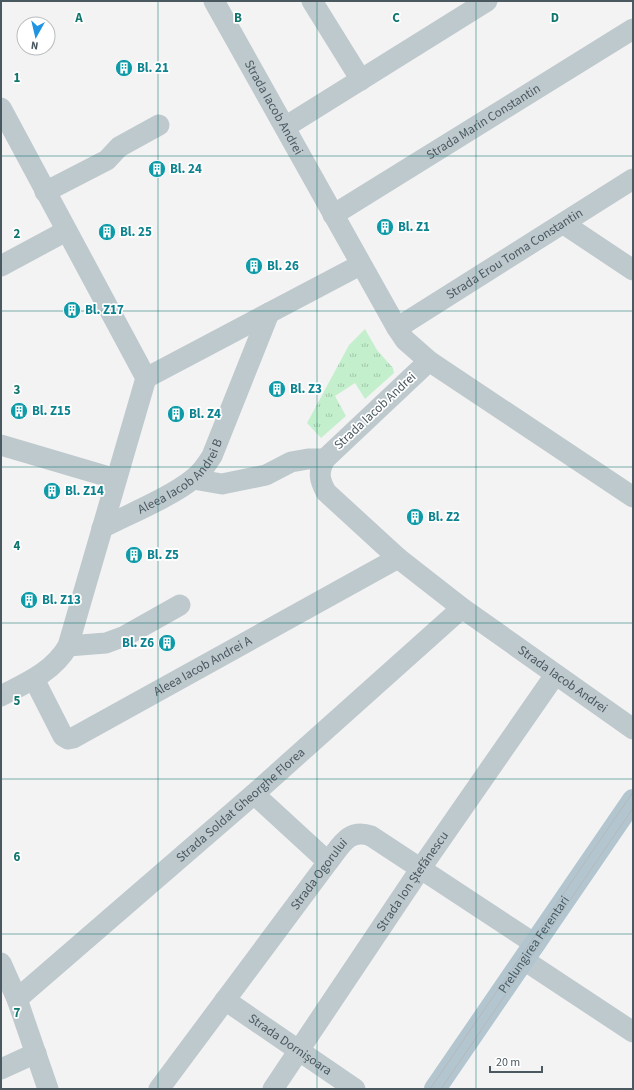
<svg xmlns="http://www.w3.org/2000/svg" width="634" height="1090" viewBox="0 0 634 1090" font-family="'Source Sans 3',sans-serif">
<style>
.park{fill:url(#park-tufts)}
.lines{fill:none;stroke-linecap:round;stroke-linejoin:round}
.minor{stroke:#bec9ce;stroke-width:21}
.major{stroke:#b3c6d0;stroke-width:22}
.tram{stroke:#b5b9bc;stroke-width:1}
.grid{fill:none;stroke:#0f766e;stroke-width:1;stroke-opacity:0.55}
.labels{text-anchor:middle;dominant-baseline:central;stroke-width:3.5;stroke-linejoin:round;paint-order:stroke}
.culture-label{font-size:13px;font-weight:bold;fill:#0d838f;stroke:#fff;text-anchor:start}
.street-label{font-size:13px;fill:#4a5960;stroke:#fff}
.grid-label{font-size:13px;text-anchor:middle;font-weight:bold;fill:#0f766e;stroke:#fff;stroke-width:3.5;stroke-linejoin:round;paint-order:stroke}
</style>
<defs>
<pattern id="park-tufts" width="24" height="20" patternUnits="userSpaceOnUse"><rect width="24" height="20" fill="#c4efcd"/><path d="M3 7l-1-3M5 7V3M7 7l1-3M15 17l-1-3M17 17v-4M19 17l1-3" fill="none" stroke="#a1c5aa"/></pattern>
</defs>
<rect width="100%" height="100%" fill="#f4f3f3"/>
<path class="park" d="M 365,329 L 377,350 L 393,368 L 394,373 L 365,399 L 355,383 L 335,396 L 346,416 L 321,438 L 307,423 L 349,345 Z"/>
<g class="lines">
<g class="minor">
<path id="s1" d="M 214,1 L 397,328 L 405,340 L 429,361 L 633,497"/>
<path d="M 312,1 L 361,80"/>
<path d="M 1,108 L 146,378 L 68,646 C 53,672 26,683 1,696"/>
<path d="M 285,127 L 487,1"/>
<path d="M 45,192 L 107,160 L 119,147 L 159,125"/>
<path id="s2" d="M 333,215 L 633,29"/>
<path d="M 564,224 L 633,270"/>
<path d="M 1,266 L 66,231"/>
<path id="s3" d="M 397,328 L 633,179"/>
<path id="s4" d="M 429,361 L 325,459 C 318,472 319,479 326,492 L 398,558 L 462,608 L 633,729"/>
<path d="M 146,378 L 360,265"/>
<path d="M 1,445 L 116,479"/>
<path d="M 193,479 L 222,484 L 266,475 L 291,462 L 308,459 L 325,459"/>
<path id="s5" d="M 102,528 C 129,514 169,498 193,479 C 201,473 207,464 212,456 L 269,313"/>
<path d="M 68,646 L 106,643 L 125,636 L 180,605"/>
<path id="s6" d="M 34,679 L 63,736 L 68,739 L 73,738 L 398,558"/>
<path d="M 254,794 L 328,862"/>
<path d="M 524,960 L 633,1032"/>
<path d="M 1,963 L 17,999 L 48,1089"/>
<path id="s7" d="M 17,999 L 254,794 L 462,608"/>
<path id="s8" d="M 225,1000 L 355,1089"/>
<path d="M 1,1069 L 36,1053"/>
<path id="s9" d="M 159,1089 L 328,862 C 341,846 348,828 371,836 L 535,944"/>
<path id="s10" d="M 273,1089 L 421,868 L 555,675"/>
</g>
<path class="major" id="s11" d="M 435,1089 L 633,800"/>
<path class="tram" d="M 430,1089 L 633,792
M 441,1089 L 633,808"/>
</g>
<path class="grid" d="M 158,1 L 158,1089M 317,1 L 317,1089M 476,1 L 476,1089M 1,156 L 633,156M 1,311 L 633,311M 1,467 L 633,467M 1,623 L 633,623M 1,779 L 633,779M 1,934 L 633,934"/>
<defs>
<symbol id="building-disc" viewBox="-11 -11 22 22"><circle r="9.5" fill="#0f9aa8" stroke="#fff"/><path d="M-4-6H4V6H1V3H-1V6H-4ZM-2.5-4.3h1.7v1.8h-1.7ZM.8-4.3h1.7v1.8H.8ZM-2.5-1h1.7V.8h-1.7ZM.8-1h1.7V.8H.8Z" fill="#fff"/></symbol>
</defs>
<g fill-rule="evenodd">
<use href="#building-disc" x="114" y="58" width="20" height="20"/>
<use href="#building-disc" x="147" y="159" width="20" height="20"/>
<use href="#building-disc" x="375" y="217" width="20" height="20"/>
<use href="#building-disc" x="97" y="222" width="20" height="20"/>
<use href="#building-disc" x="244" y="256" width="20" height="20"/>
<use href="#building-disc" x="62" y="300" width="20" height="20"/>
<use href="#building-disc" x="267" y="379" width="20" height="20"/>
<use href="#building-disc" x="9" y="401" width="20" height="20"/>
<use href="#building-disc" x="166" y="404" width="20" height="20"/>
<use href="#building-disc" x="42" y="481" width="20" height="20"/>
<use href="#building-disc" x="405" y="507" width="20" height="20"/>
<use href="#building-disc" x="124" y="545" width="20" height="20"/>
<use href="#building-disc" x="19" y="590" width="20" height="20"/>
<use href="#building-disc" x="157" y="633" width="20" height="20"/>
</g>
<g class="labels">
<g class="culture-label">
<text x="137" y="68">Bl. 21</text>
<text x="170" y="169">Bl. 24</text>
<text x="398" y="227">Bl. Z1</text>
<text x="120" y="232">Bl. 25</text>
<text x="267" y="266">Bl. 26</text>
<text x="85" y="310">Bl. Z17</text>
<text x="290" y="389">Bl. Z3</text>
<text x="32" y="411">Bl. Z15</text>
<text x="189" y="414">Bl. Z4</text>
<text x="65" y="491">Bl. Z14</text>
<text x="428" y="517">Bl. Z2</text>
<text x="147" y="555">Bl. Z5</text>
<text x="42" y="600">Bl. Z13</text>
<text x="154" y="643" text-anchor="end">Bl. Z6</text>
</g>
<g class="street-label">
<text stroke="none"><textPath href="#s1" startOffset="122">Strada Iacob Andrei</textPath></text>
<text stroke="none"><textPath href="#s2" startOffset="177">Strada Marin Constantin</textPath></text>
<text stroke="none"><textPath href="#s3" startOffset="139">Strada Erou Toma Constantin</textPath></text>
<text transform="translate(375 411) rotate(-43)">Strada Iacob Andrei</text>
<text stroke="none"><textPath href="#s5" startOffset="96">Aleea Iacob Andrei B</textPath></text>
<text stroke="none"><textPath href="#s6" startOffset="223">Aleea Iacob Andrei A</textPath></text>
<text stroke="none"><textPath href="#s4" startOffset="480">Strada Iacob Andrei</textPath></text>
<text stroke="none"><textPath href="#s7" startOffset="296">Strada Soldat Gheorghe Florea</textPath></text>
<text stroke="none"><textPath href="#s9" startOffset="268">Strada Ogorului</textPath></text>
<text stroke="none"><textPath href="#s10" startOffset="250">Strada Ion Ștefănescu</textPath></text>
<text stroke="none"><textPath href="#s11" startOffset="175">Prelungirea Ferentari</textPath></text>
<text stroke="none"><textPath href="#s8" startOffset="79">Strada Dornișoara</textPath></text>
</g>
</g>
<g class="grid-label">
<text x="79" y="22">A</text>
<text x="238" y="22">B</text>
<text x="396" y="22">C</text>
<text x="555" y="22">D</text>
<text x="17" y="82">1</text>
<text x="17" y="238">2</text>
<text x="17" y="394">3</text>
<text x="17" y="550">4</text>
<text x="17" y="705">5</text>
<text x="17" y="861">6</text>
<text x="17" y="1017">7</text>
</g>
<rect width="634" height="1090" fill="none" stroke="#4a5960" stroke-width="4"/>
<g transform="translate(36 36) rotate(188)"><circle r="19" fill="#ffffff" stroke="#b7bdbf"/>
<path d="M0-3L7 15L0 10L-7 15Z" fill="#1f94e2"/>
<text y="-6" font-size="11" font-weight="bold" text-anchor="middle" fill="#4a5960">N</text>
</g>
<path d="M490 1066v6h52v-6" fill="none" stroke="#4a5960" stroke-width="2"/>
<text x="496" y="1066" font-size="12" fill="#4a5960" stroke="#ffffff" stroke-width="3" paint-order="stroke">20 m</text>
</svg>
